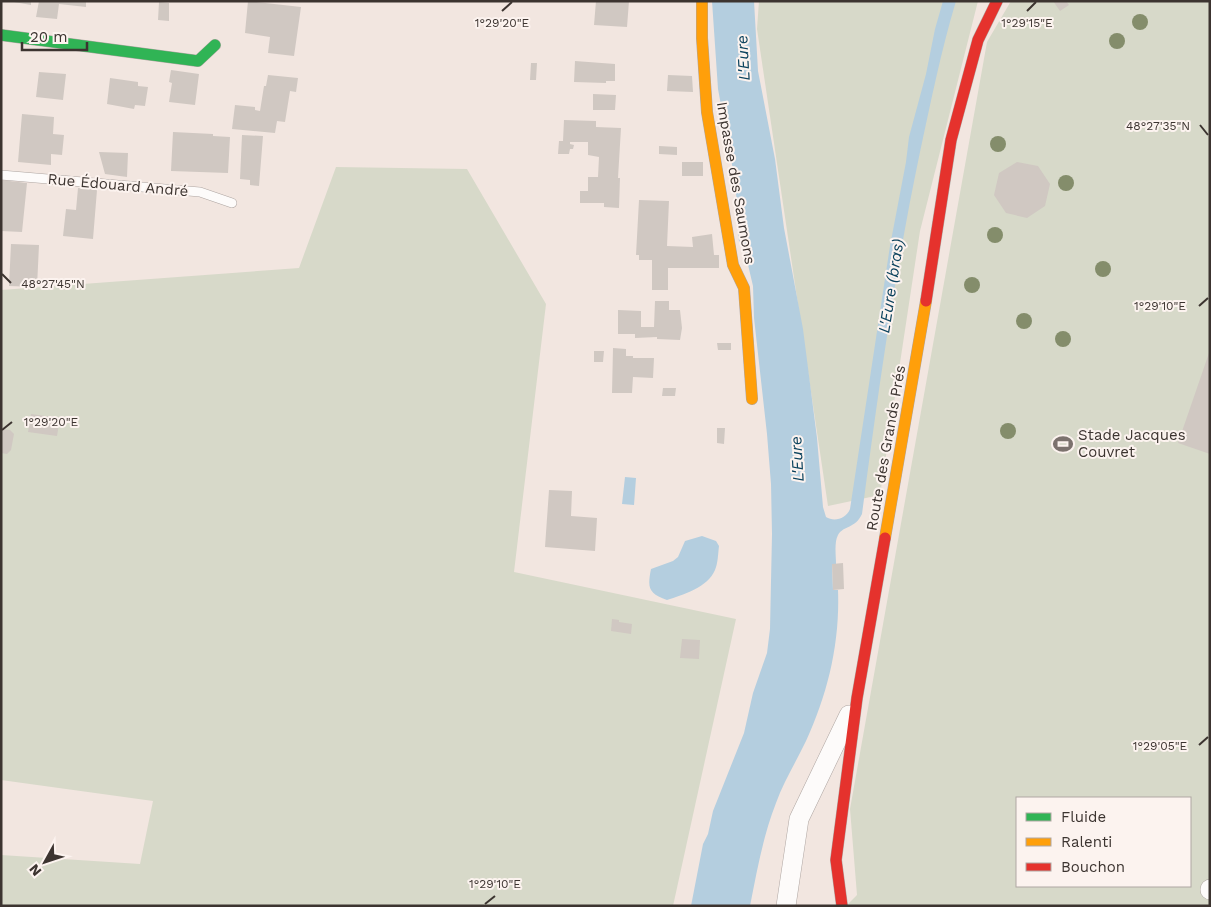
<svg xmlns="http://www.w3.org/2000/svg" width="1211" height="907" viewBox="0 0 1211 907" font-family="'Work Sans',sans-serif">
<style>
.green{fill:#d7d9c9;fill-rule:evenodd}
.water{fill:#b4cedf}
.building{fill:#d0c8c2}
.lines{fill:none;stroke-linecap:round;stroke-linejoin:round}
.lane-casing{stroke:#aea5a1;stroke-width:10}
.street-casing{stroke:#aea5a1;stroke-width:20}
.fast-casing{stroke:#aea5a1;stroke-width:12}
.slow-casing{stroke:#aea5a1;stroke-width:12}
.jam-casing{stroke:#aea5a1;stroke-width:12}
.lane{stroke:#fdfbfa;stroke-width:9}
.street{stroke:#fdfbfa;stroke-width:19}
.fast{stroke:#30b455;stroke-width:11}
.slow{stroke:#ff9f0a;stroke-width:11}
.jam{stroke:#e5322d;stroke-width:11}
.tree{fill:#848d6b}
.ticks{fill:none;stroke:#3c3430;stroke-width:2}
.labels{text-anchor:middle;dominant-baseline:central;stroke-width:4;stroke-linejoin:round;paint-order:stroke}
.street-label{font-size:15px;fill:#3c3430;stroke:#fcf3ef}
.poi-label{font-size:15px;fill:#3c3430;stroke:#fcf3ef;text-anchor:start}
.water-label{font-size:16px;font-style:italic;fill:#0c435e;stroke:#fcf3ef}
.ticks-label{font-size:12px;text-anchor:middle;fill:#3c3430;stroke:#fcf3ef;stroke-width:4;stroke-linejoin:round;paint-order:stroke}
</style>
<rect width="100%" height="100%" fill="#f2e6e0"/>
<path class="green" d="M 759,1 L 978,1 L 920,231 L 880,495 L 828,506 L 757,29 Z
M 1011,1 L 1210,1 L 1210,906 L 846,906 L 857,895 L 850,809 L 987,42 ZM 1017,798 L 1190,798 L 1190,886 L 1017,886 Z
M 336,167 L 467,169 L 546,304 L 514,572 L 736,619 L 673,906 L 1,906 L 1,855 L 140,864 L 153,801 L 1,780 L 1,290 L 299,268 Z"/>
<path class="water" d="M 712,1 L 754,1 L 758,71 L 775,159 L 784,228 L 803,329 L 817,438 L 823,507 L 826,517 C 834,522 846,519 850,509 L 890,246 L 906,162 L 909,137 L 926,74 L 935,29 L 943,1 L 956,1 C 941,51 931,101 920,152 C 895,271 878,393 862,514 C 855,529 844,525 838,535 C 834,542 836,556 836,564 L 832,564 L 833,590 L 838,590 C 840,643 828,693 806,741 C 796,762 784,781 776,803 C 763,836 757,871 750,906 L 691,906 L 703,844 L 708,834 L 713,811 L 744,733 L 753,693 L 767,653 L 770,629 L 772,534 L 771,484 L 767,434 L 754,318 L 753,286 L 745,252 L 739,241 L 738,234 L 744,224 L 737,202 L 733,170 L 718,89 Z
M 625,477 L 636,478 L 634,505 L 622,504 Z
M 702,536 L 716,541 L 719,546 C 718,554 718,563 715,570 C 708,587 683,595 667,600 C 649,593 647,589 651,569 L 673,561 L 678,557 L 685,541 Z"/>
<path class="building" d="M 14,1 L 31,1 L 31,5 L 14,2 Z
M 39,1 L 86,1 L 86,7 L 59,4 L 57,19 L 36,17 Z
M 248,1 L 301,7 L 294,56 L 268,53 L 270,37 L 245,33 Z
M 596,1 L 629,1 L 627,27 L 594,25 Z
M 1053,1 L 1066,1 L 1069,5 L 1060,11 Z
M 159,2 L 169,3 L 169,21 L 158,20 Z
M 575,61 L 615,64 L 615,81 L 606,81 L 606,83 L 574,82 Z
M 531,63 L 537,63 L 536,80 L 530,80 Z
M 171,70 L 199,74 L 195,105 L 169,102 L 172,83 L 169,82 Z
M 39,72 L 66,74 L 63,100 L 36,97 Z
M 268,75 L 298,78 L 296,92 L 290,91 L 285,122 L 277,121 L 275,133 L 232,129 L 235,105 L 255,107 L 255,110 L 260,111 L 264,86 L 266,86 Z
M 668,75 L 692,76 L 693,92 L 667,91 Z
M 110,78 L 138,82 L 138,86 L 148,87 L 145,106 L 135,105 L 134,109 L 107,104 Z
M 593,94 L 616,95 L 615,110 L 593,110 Z
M 22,114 L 54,117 L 53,134 L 64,135 L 62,155 L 51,154 L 51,165 L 18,162 Z
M 564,120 L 596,121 L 596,127 L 621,128 L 618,178 L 620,178 L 619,208 L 604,207 L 604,203 L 580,203 L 580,191 L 588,191 L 588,177 L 598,177 L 599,157 L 588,155 L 588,142 L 570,142 L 570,144 L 574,145 L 573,149 L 570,149 L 569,154 L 558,154 L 559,141 L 563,141 Z
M 173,132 L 213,134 L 213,136 L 230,137 L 228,173 L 171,171 Z
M 242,135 L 263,136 L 259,186 L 250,185 L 250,180 L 240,179 Z
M 659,146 L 677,147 L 677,155 L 659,154 Z
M 99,152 L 128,153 L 127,177 L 105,174 Z
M 682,162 L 703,162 L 703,176 L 682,176 Z
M 1017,162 L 1038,166 L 1050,184 L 1045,206 L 1027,218 L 1006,213 L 994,195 L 999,173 Z
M 1,180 L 27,183 L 22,232 L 1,231 Z
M 78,188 L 97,190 L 93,239 L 63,236 L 66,209 L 76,210 Z
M 639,200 L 669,201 L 667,246 L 693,247 L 692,237 L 712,234 L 714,255 L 719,255 L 719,268 L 668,268 L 668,290 L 652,290 L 652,260 L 639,260 L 639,255 L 636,255 Z
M 11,244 L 39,245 L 37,287 L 9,286 Z
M 655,301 L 669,301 L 669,310 L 680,310 L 682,328 L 680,340 L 657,339 L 657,337 L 635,338 L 635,334 L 618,334 L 618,310 L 641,311 L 641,327 L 654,327 Z
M 717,343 L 731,343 L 731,350 L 718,350 Z
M 613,348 L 626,349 L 626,356 L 633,356 L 633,358 L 654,358 L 653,378 L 633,377 L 632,393 L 612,393 Z
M 594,351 L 604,351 L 603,362 L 594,362 Z
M 1209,353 L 1210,353 L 1210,454 L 1178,443 Z
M 663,388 L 676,388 L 675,396 L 662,396 Z
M 31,414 L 60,418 L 57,436 L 28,432 Z
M 717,428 L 725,428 L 724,444 L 717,443 Z
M 1,429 L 10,430 L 14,434 L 11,450 L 7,454 L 1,453 Z
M 549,490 L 572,491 L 571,516 L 597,518 L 595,551 L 545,547 Z
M 843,563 L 844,589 L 833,590 L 832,564 Z
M 612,619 L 619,620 L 619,622 L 632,624 L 631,634 L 611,631 Z
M 682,639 L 700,640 L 699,659 L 680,658 Z"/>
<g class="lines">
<defs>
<path id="lane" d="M 1,175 L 200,192 L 232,203"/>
<path id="street" d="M 1210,890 L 1210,889
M 786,906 L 799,819 L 849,715"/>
<path id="fast" d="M 1,35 L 198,61 L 215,45"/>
<path id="slow" d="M 702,1 L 702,38 L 707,112 L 733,265 L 744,288 L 752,399
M 885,538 L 926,301"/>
<path id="jam" d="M 926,301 L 951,140 L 978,40 L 997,1
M 842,906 L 836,860 L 857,698 L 885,538"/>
</defs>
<use href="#lane" class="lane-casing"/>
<use href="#street" class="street-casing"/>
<use href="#fast" class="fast-casing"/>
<use href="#slow" class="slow-casing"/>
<use href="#jam" class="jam-casing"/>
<use href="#lane" class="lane"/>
<use href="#street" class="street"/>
<use href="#fast" class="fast"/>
<use href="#slow" class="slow"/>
<use href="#jam" class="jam"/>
</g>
<g class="tree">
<circle cx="1140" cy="22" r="8"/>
<circle cx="1117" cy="41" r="8"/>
<circle cx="998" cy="144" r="8"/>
<circle cx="1066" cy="183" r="8"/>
<circle cx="995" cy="235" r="8"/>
<circle cx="1103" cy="269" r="8"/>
<circle cx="972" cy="285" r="8"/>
<circle cx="1024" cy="321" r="8"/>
<circle cx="1063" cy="339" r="8"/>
<circle cx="1008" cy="431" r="8"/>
</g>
<path class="ticks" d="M 502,11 L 512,2M 1027,11 L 1036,2M 1200,125 L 1208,135M 2,274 L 11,283M 1199,306 L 1208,298M 2,430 L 12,422M 1199,745 L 1208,737M 485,904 L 495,896"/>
<defs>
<symbol id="stadium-bare" viewBox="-9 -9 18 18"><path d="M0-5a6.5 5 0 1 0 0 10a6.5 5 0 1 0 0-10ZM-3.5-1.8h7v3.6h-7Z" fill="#7c726e" stroke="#fcf3ef" stroke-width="2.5" paint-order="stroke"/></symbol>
</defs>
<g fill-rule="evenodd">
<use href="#stadium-bare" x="1049" y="430" width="28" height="28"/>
</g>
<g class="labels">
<g class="street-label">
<text transform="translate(736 183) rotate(80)">Impasse des Saumons</text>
<text transform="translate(118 185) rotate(5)">Rue Édouard André</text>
<text transform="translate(886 448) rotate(-80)">Route des Grands Prés</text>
</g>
<g class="poi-label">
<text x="1078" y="435">Stade Jacques<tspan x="1078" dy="17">Couvret</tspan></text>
</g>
<g class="water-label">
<text transform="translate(743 58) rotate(-93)">L'Eure</text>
<text transform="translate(891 286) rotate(-81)">L'Eure (bras)</text>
<text transform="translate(797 459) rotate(-93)">L'Eure</text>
</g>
</g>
<g class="ticks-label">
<text x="502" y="27">1°29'20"E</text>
<text x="1027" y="27">1°29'15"E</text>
<text x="1158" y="130">48°27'35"N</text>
<text x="53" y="288">48°27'45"N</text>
<text x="1160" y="310">1°29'10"E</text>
<text x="51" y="426">1°29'20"E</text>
<text x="1160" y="750">1°29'05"E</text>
<text x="495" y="888">1°29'10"E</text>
</g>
<rect width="1211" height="907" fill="none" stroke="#3c3430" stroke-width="5"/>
<rect x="1016" y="797" width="175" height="90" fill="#fcf3ef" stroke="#afa7a3"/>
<rect x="1026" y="813" width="25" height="8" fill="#30b455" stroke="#afa7a3"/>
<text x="1061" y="822" font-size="15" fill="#3c3430">Fluide</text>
<rect x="1026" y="838" width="25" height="8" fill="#ff9f0a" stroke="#afa7a3"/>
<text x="1061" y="847" font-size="15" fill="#3c3430">Ralenti</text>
<rect x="1026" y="863" width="25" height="8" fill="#e5322d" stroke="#afa7a3"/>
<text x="1061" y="872" font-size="15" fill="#3c3430">Bouchon</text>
<g transform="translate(45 862) rotate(230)" stroke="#fcf3ef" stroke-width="4" paint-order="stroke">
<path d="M0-4L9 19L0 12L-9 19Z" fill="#3c3430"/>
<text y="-8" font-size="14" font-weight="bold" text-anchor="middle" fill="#3c3430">N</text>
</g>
<path d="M22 42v8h65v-8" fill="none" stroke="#3c3430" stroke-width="2.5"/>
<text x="30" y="42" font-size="15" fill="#3c3430" stroke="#fcf3ef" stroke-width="4" paint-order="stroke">20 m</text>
</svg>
